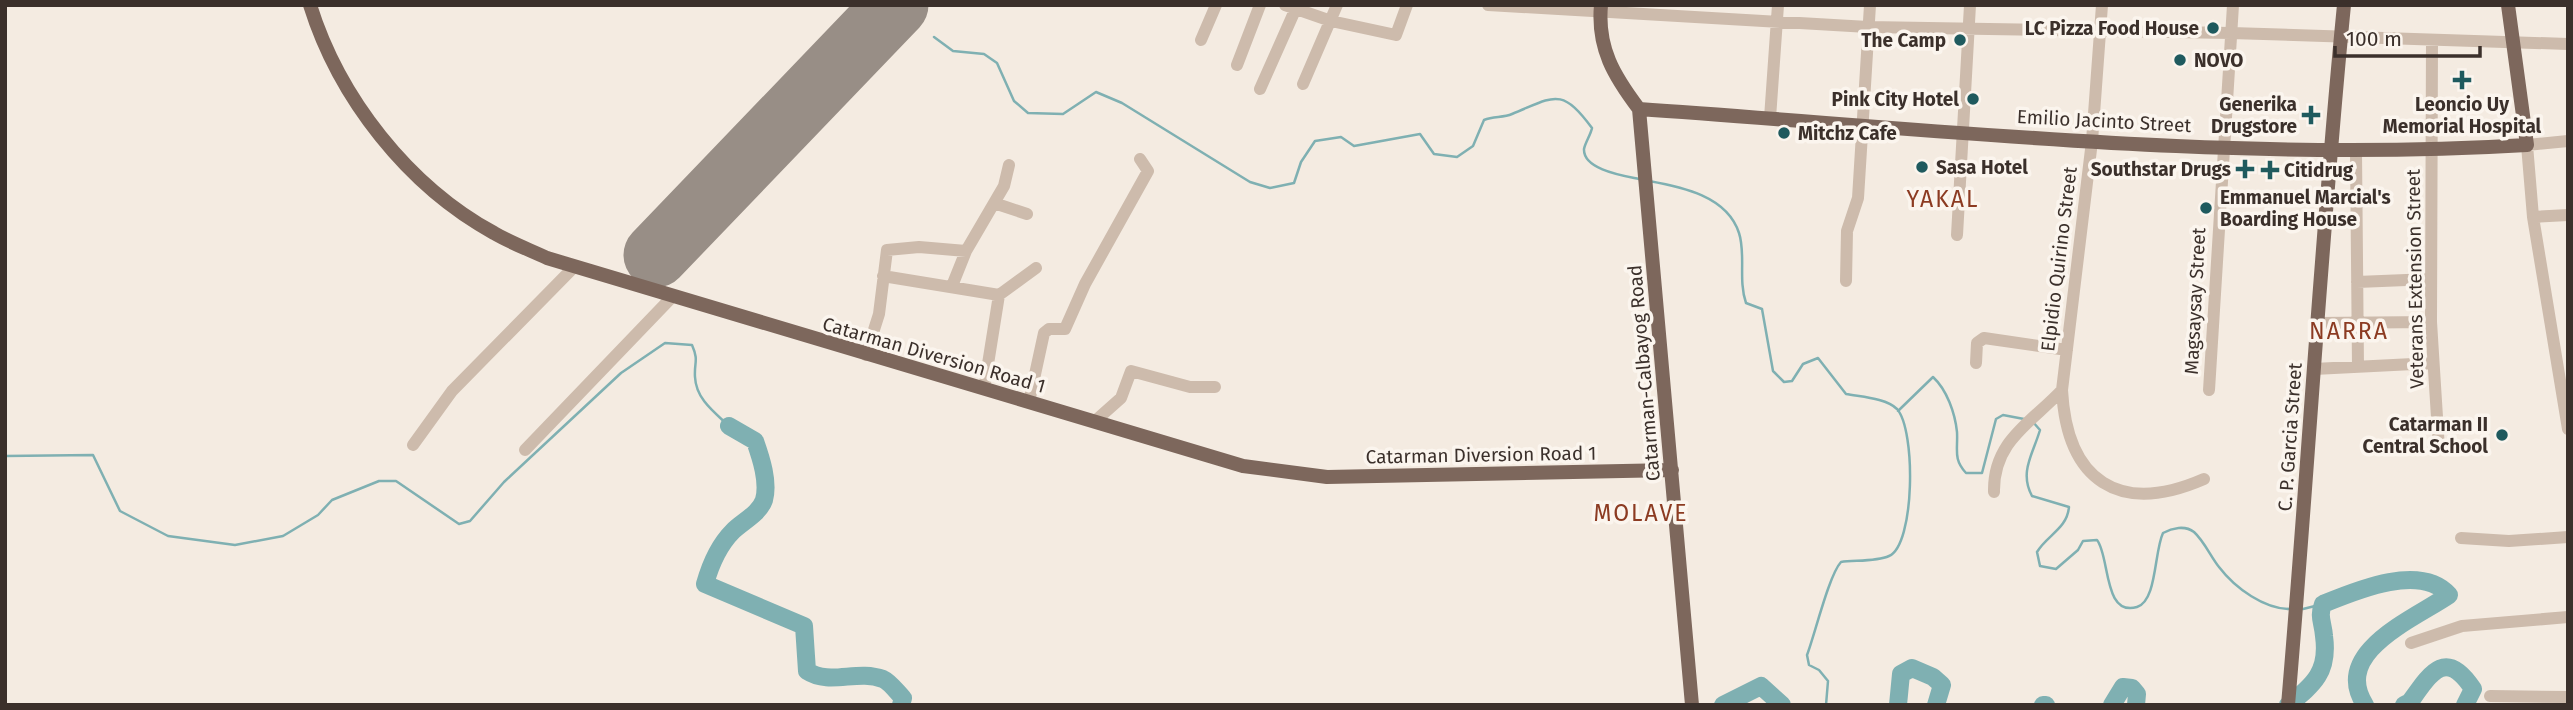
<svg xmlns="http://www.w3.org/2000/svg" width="2573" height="710" viewBox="0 0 2573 710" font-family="'Fira Sans',sans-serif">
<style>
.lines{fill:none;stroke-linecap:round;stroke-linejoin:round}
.stream{stroke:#7fb0b2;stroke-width:2.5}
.river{stroke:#7fb0b2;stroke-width:18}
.runway{stroke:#988e86;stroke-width:65}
.minor{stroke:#cdbbac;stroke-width:12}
.major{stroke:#7d675c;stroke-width:14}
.poi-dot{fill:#1f5a5e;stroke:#fbf5ee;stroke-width:2.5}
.labels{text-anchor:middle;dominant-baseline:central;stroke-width:7;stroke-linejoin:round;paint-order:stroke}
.poi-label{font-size:19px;font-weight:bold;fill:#3b302b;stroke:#fbf5ee;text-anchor:end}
.street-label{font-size:19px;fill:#3b302b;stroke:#fbf5ee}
.quarter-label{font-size:23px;letter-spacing:2px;fill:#8c3b22;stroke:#fbf5ee}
</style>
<rect width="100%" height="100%" fill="#f4ebe1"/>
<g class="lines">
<path class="stream" d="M 934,37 L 953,51 L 984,54 L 997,63 L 1014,101 L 1028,113 L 1063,114 L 1096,92 L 1122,103 L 1250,182 L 1270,188 L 1294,183 L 1301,162 L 1315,141 L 1341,137 L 1354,146 L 1420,134 L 1434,154 L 1457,157 L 1473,146 L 1484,120 C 1494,116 1503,118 1512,114 C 1554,97 1561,86 1592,128 C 1591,134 1585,143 1584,149 C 1583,170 1625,176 1639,179
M 1649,181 C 1682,187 1727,196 1739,233 C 1746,254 1738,280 1746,303 L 1762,309 L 1773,371 L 1784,382 L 1792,381 L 1803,364 L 1818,358 L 1846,394 C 1861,397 1886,398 1897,409 C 1916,430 1915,545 1889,556 C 1876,562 1854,560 1841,562 C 1829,575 1815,634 1807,655 L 1809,665 L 1819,670 L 1828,681 L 1826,705
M 1898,411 L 1933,377 C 1947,390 1955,413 1957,432 C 1958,450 1953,459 1966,473 L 1982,473 L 1996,419 L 2003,415 L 2024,419
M 2033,422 L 2040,430 C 2033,454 2019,472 2032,496 L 2069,507 C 2067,529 2047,535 2037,552 L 2040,566 L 2056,569 L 2078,550 L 2083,541 L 2097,540 C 2110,556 2103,617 2137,607 C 2157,601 2154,552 2163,533 C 2172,528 2185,525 2194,532 C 2204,541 2211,557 2219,567 C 2235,588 2265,610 2292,609
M 5,456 L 93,455 L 120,511 L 168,536 L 235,545 L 283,536 L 318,515 L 332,500 L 379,481 L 396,481 L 459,524 L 470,521 L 504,482 L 621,373 L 665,343 L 692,345 C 699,361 694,362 695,377 C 696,399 714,412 729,426
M 2303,609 L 2323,604"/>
<path class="river" d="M 729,426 L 755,441 C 761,458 769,482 764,500 C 759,514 743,521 733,531 C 719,545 710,566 705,584 L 804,626 L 807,671 C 830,686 857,669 883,679 C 890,682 897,692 903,698 L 901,705
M 1723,705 L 1761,686 L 1782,705
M 1898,705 L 1901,674 L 1912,668 L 1933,677 L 1942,685 L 1936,705
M 2043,705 L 2046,705
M 2112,705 L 2123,687 L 2132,688 L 2137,694 L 2136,705
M 2288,705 C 2314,684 2329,672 2324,636 C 2323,622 2318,617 2323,604 C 2357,590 2421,563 2449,595 C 2414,619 2331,652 2365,705
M 2404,705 L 2410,702 C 2431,672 2446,648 2473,689 L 2465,705"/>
<path class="runway" d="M 656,255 L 896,5"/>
<path class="minor" d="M 1285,5 L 1331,21 L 1396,35 L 1407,5
M 1488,5 L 1868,27 L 2231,33 L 2568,44
M 1201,40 L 1216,5
M 2432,40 L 2431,322 L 2439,449
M 1237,65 L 1260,5
M 1303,84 L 1337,5
M 1260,89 L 1296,8
M 1770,118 L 1778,5
M 2568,141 L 2527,145 L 2533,217 L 2568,429
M 2356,152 L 2358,367
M 994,203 L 1027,214
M 2533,217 L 2568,215
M 1957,235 L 1970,5
M 883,276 L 999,295 L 1036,268
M 1846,281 L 1847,231 L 1858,198 L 1870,5
M 2357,282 L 2431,279
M 952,286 L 966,251
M 2317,323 L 2431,322
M 866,355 L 879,314 L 887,250 L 919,247 L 966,251 L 1004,186 L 1009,165
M 1976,363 L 1977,343 L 1984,338 L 2067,350
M 2314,369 L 2433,363
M 984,389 L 999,295
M 2062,390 C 2067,481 2119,516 2204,479
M 2209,390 L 2233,5
M 1029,402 L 1044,333 L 1049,329 L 1065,329 L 1085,284 L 1148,171 L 1140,159
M 1094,422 L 1121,398 L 1131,371 L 1190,387 L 1215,387
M 413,445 L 452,391 L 574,267
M 525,450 L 672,297
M 1994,492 C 1993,441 2031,423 2062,390 L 2092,141 L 2102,5
M 2461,538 L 2509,541 L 2568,537
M 2411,643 L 2462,626 L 2568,617
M 2490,696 L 2568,697"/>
<path class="major" d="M 310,5 C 339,98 408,186 494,233 C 511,243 530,250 547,258 L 1243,466 L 1327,477 L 1672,470
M 1601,5 C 1597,48 1614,76 1639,109 L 1692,705
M 1639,109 C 1934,129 2231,163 2527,145 L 2508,5
M 2288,705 C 2308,472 2321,238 2344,5"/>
</g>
<g class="poi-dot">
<circle cx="2213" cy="28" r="7"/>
<circle cx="1960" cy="40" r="7"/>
<circle cx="2180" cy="60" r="7"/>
<path d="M2458.5 69.5h7v7h7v7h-7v7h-7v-7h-7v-7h7z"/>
<circle cx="1973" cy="99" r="7"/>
<path d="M2307.5 104.5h7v7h7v7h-7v7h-7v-7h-7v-7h7z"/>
<circle cx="1784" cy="133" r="7"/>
<circle cx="1922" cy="167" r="7"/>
<path d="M2241.5 158.5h7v7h7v7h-7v7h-7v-7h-7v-7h7z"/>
<path d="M2266.5 159.5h7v7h7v7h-7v7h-7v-7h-7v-7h7z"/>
<circle cx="2206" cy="208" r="7"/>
<circle cx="2502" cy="435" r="7"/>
</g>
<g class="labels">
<g class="poi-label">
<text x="2199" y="28">LC Pizza Food House</text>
<text x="1946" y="40">The Camp</text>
<text x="2194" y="60" text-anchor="start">NOVO</text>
<text x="1959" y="99">Pink City Hotel</text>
<text x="2297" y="104">Generika<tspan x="2297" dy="22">Drugstore</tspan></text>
<text x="2462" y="104" text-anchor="middle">Leoncio Uy<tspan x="2462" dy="22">Memorial Hospital</tspan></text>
<text x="1798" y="133" text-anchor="start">Mitchz Cafe</text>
<text x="1936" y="167" text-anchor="start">Sasa Hotel</text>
<text x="2231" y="169">Southstar Drugs</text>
<text x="2284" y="170" text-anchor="start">Citidrug</text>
<text x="2220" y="197" text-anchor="start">Emmanuel Marcial's<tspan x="2220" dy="22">Boarding House</tspan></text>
<text x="2488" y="424">Catarman II<tspan x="2488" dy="22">Central School</tspan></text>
</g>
<g class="street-label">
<text transform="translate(2104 121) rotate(3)">Emilio Jacinto Street</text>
<text transform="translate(2059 259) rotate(-83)">Elpidio Quirino Street</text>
<text transform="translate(2415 279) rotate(-91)">Veterans Extension Street</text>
<text transform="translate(2195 301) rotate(-87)">Magsaysay Street</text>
<text transform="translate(934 355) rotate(16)">Catarman Diversion Road 1</text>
<text transform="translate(1644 373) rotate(-95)">Catarman-Calbayog Road</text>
<text transform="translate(2290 437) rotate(-86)">C. P. Garcia Street</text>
<text transform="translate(1481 455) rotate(-1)">Catarman Diversion Road 1</text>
</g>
<g class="quarter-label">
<text x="1943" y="199">YAKAL</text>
<text x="2349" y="331">NARRA</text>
<text x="1641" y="513">MOLAVE</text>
</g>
</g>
<rect width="2573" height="710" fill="none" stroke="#3b302b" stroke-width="14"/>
<path d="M2335 46v10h145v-10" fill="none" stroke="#3b302b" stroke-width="3.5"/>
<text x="2346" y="46" font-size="21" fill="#3b302b" stroke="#fbf5ee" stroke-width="5" paint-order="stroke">100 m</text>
</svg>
